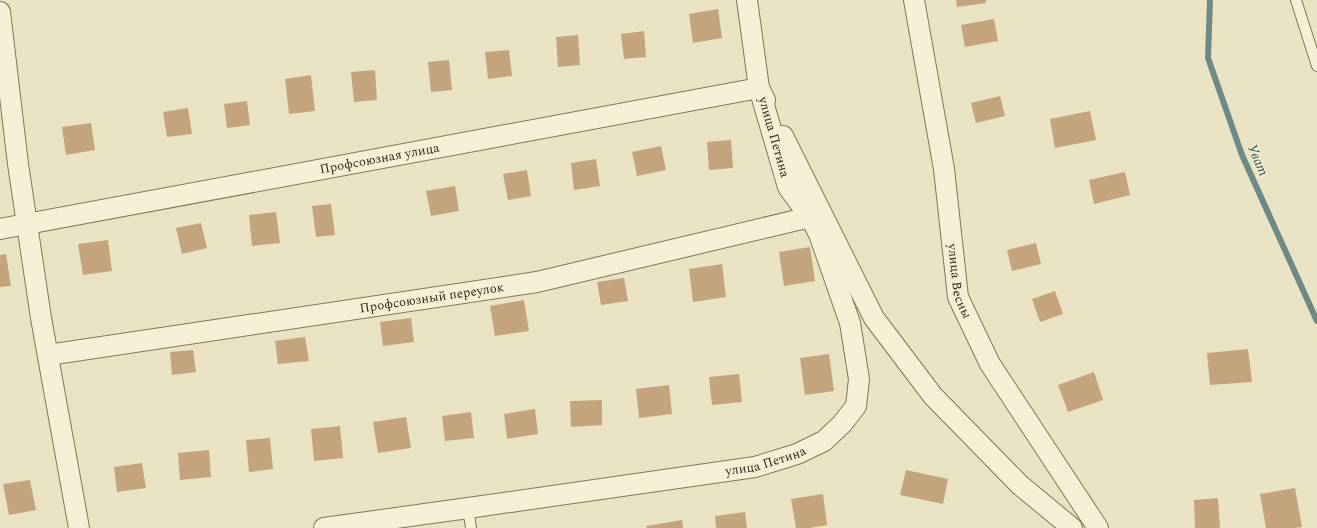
<svg xmlns="http://www.w3.org/2000/svg" width="1317" height="528" viewBox="0 0 1317 528" font-family="Spectral,serif">
<style>
.lines{fill:none;stroke-linecap:round;stroke-linejoin:round}
.stream{stroke:#6d8a87;stroke-width:6}
.building{fill:#c4a47c}
.lane-casing{stroke:#82755b;stroke-width:12}
.street-casing{stroke:#82755b;stroke-width:22}
.lane{stroke:#f5f0d5;stroke-width:10}
.street{stroke:#f5f0d5;stroke-width:20}
.labels{text-anchor:middle;dominant-baseline:central;stroke-width:3;stroke-linejoin:round;paint-order:stroke}
.street-label{font-size:13px;fill:#332b1e;stroke:#f2edd2}
.water-label{font-size:14px;font-style:italic;fill:#2f4f52;stroke:#f2edd2}
</style>
<rect width="100%" height="100%" fill="#eae3c3"/>
<g class="lines">
<path class="stream" d="M 1210,0 L 1208,58 L 1242,155 L 1317,321"/>
</g>
<path class="building" d="M 956,0 L 986,0 L 986,3 L 957,7 Z
M 718,9 L 722,38 L 693,43 L 689,14 Z
M 994,19 L 998,41 L 965,47 L 961,25 Z
M 644,31 L 646,57 L 624,59 L 621,34 Z
M 578,35 L 580,65 L 558,67 L 556,37 Z
M 509,50 L 512,76 L 488,79 L 485,52 Z
M 449,60 L 452,90 L 431,92 L 428,62 Z
M 375,70 L 377,100 L 354,102 L 351,72 Z
M 311,75 L 315,111 L 289,114 L 285,79 Z
M 1000,96 L 1005,116 L 976,123 L 971,103 Z
M 247,101 L 250,125 L 227,128 L 224,104 Z
M 188,108 L 192,134 L 167,137 L 163,112 Z
M 1090,111 L 1096,140 L 1055,148 L 1050,119 Z
M 91,123 L 95,150 L 66,155 L 62,127 Z
M 731,140 L 733,168 L 709,170 L 707,142 Z
M 661,146 L 666,170 L 637,176 L 632,152 Z
M 596,159 L 600,186 L 574,190 L 571,163 Z
M 527,170 L 531,196 L 508,200 L 503,174 Z
M 1125,172 L 1130,195 L 1094,204 L 1089,180 Z
M 455,186 L 459,211 L 431,216 L 426,191 Z
M 331,204 L 335,235 L 316,237 L 312,206 Z
M 276,212 L 280,243 L 252,246 L 249,215 Z
M 201,223 L 207,248 L 182,254 L 176,228 Z
M 108,240 L 112,271 L 83,275 L 78,244 Z
M 1036,243 L 1041,264 L 1012,271 L 1007,250 Z
M 810,247 L 815,281 L 784,286 L 779,252 Z
M 6,254 L 11,286 L 0,287 L 0,255 Z
M 722,264 L 726,297 L 693,302 L 689,269 Z
M 624,278 L 628,301 L 601,305 L 597,282 Z
M 1055,291 L 1063,314 L 1040,322 L 1032,299 Z
M 524,300 L 529,331 L 495,336 L 490,306 Z
M 411,318 L 414,342 L 383,346 L 380,322 Z
M 305,337 L 309,361 L 278,364 L 275,341 Z
M 1248,349 L 1252,382 L 1210,385 L 1207,353 Z
M 193,350 L 196,372 L 172,375 L 170,352 Z
M 829,354 L 834,391 L 805,395 L 800,358 Z
M 1094,372 L 1103,400 L 1068,412 L 1058,385 Z
M 739,374 L 742,402 L 712,405 L 709,377 Z
M 669,385 L 672,414 L 639,418 L 636,389 Z
M 602,400 L 602,425 L 571,427 L 570,401 Z
M 535,409 L 538,434 L 507,439 L 504,414 Z
M 471,412 L 474,438 L 445,441 L 442,416 Z
M 406,417 L 411,448 L 378,453 L 373,422 Z
M 340,426 L 343,458 L 314,461 L 311,429 Z
M 270,438 L 273,469 L 249,472 L 246,440 Z
M 209,450 L 211,477 L 180,480 L 178,453 Z
M 142,463 L 146,488 L 117,492 L 114,467 Z
M 906,470 L 948,479 L 943,504 L 900,495 Z
M 30,480 L 36,510 L 9,515 L 3,484 Z
M 1295,488 L 1302,527 L 1294,528 L 1266,528 L 1260,494 Z
M 823,494 L 827,525 L 810,528 L 796,528 L 791,499 Z
M 1218,498 L 1220,528 L 1195,528 L 1194,500 Z
M 745,512 L 747,528 L 716,528 L 715,516 Z
M 682,520 L 683,528 L 647,528 L 646,526 Z"/>
<g class="lines">
<defs>
<path id="lane" d="M 1296,0 L 1317,66
M 468,508 L 471,528"/>
<g id="street">
<path d="M 747,0 L 759,88 L 765,100"/>
<path id="s1" d="M 914,0 L 944,169 L 958,297 L 990,364 L 1098,528"/>
<path d="M 0,12 L 18,164 L 41,318 L 79,528"/>
<path d="M 783,136 L 874,318 L 933,396 L 1020,485 L 1072,528"/>
<path id="s2" d="M 0,229 L 759,88"/>
<path id="s3" d="M 48,355 L 537,282 L 810,217"/>
<path id="s4" d="M 324,528 L 468,508 L 755,467 L 797,454 L 824,441 L 842,424 L 856,406 L 859,379 L 850,323 L 819,234 L 810,217 L 788,187 L 759,88"/>
</g>
</defs>
<use href="#lane" class="lane-casing"/>
<use href="#street" class="street-casing"/>
<use href="#lane" class="lane"/>
<use href="#street" class="street"/>
</g>
<g class="labels">
<g class="street-label">
<text transform="translate(774 137) rotate(74)">улица Петина</text>
<text stroke="none"><textPath href="#s2" startOffset="386">Профсоюзная улица</textPath></text>
<text stroke="none"><textPath href="#s1" startOffset="285">улица Весны</textPath></text>
<text stroke="none"><textPath href="#s3" startOffset="388">Профсоюзный переулок</textPath></text>
<text stroke="none"><textPath href="#s4" startOffset="447">улица Петина</textPath></text>
</g>
<g class="water-label">
<text transform="translate(1258 160) rotate(67)">Уват</text>
</g>
</g>
</svg>
